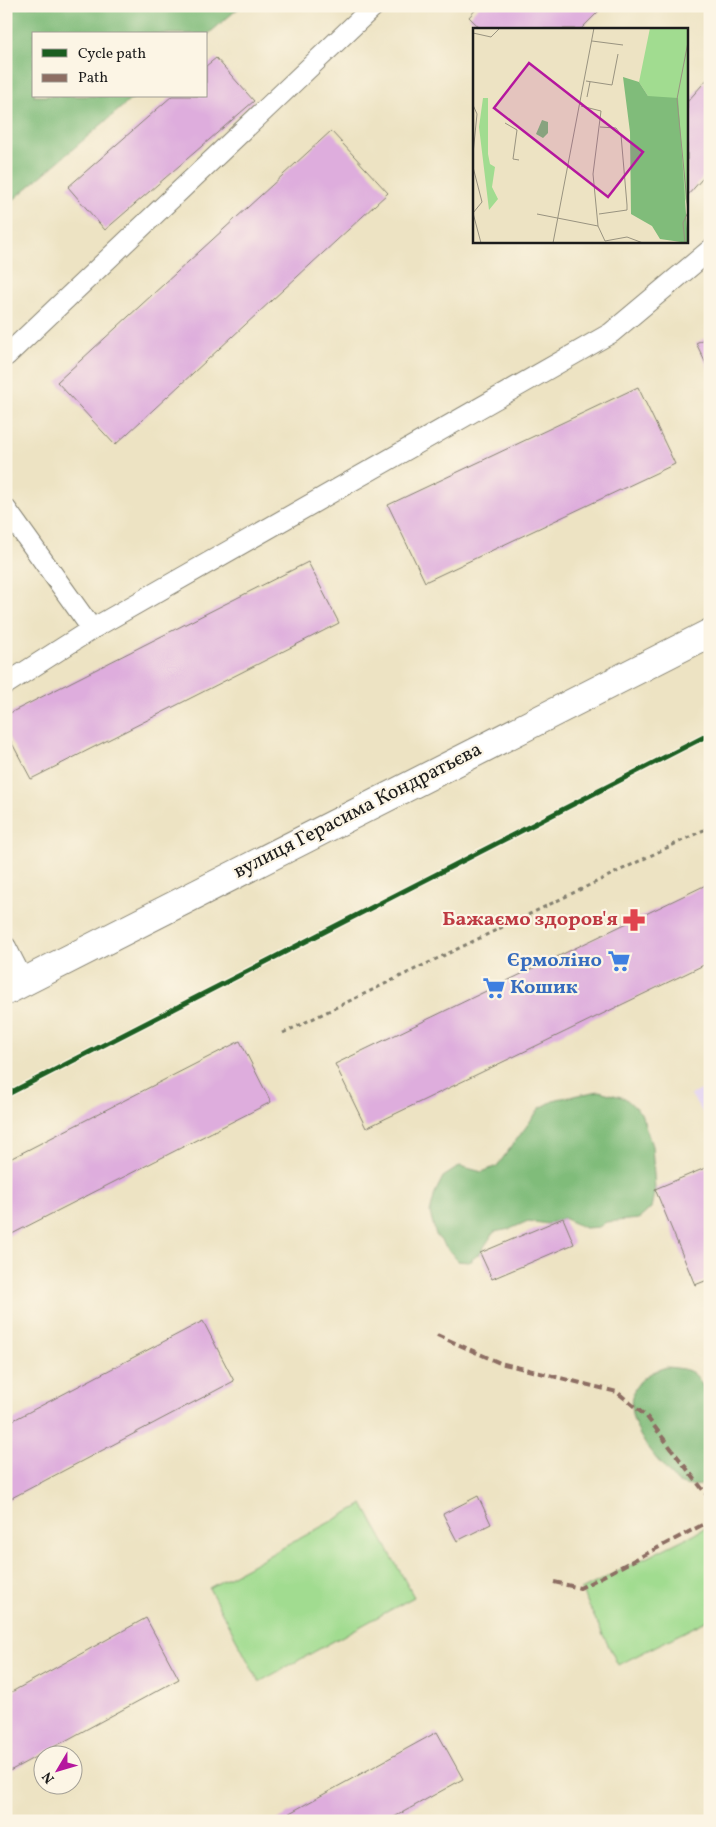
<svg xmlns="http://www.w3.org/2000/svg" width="716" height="1827" viewBox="0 0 716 1827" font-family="Vollkorn,serif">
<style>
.built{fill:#e3d3f2}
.green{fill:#a1dc90;stroke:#5e7c56}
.forest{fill:#80bc7a;stroke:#4e6c4b}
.building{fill:#deaddd}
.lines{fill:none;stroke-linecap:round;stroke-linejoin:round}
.lane-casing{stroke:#848070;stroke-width:22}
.secondary-casing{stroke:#848070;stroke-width:30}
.path{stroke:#848070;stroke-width:3;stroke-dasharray:4 4;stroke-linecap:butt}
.lane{stroke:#fff;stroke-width:20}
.secondary{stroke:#fff;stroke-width:28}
.quiet{stroke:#8d6e63;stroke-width:4;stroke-dasharray:8 4;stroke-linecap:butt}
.cycleway-casing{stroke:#fcf5e5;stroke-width:8}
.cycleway{stroke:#1b5e20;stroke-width:5}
.labels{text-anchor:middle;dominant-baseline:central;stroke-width:4.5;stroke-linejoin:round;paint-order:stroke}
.street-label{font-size:20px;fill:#1c1c1c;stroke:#fcf5e5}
.health-label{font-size:20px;font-weight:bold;fill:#be3a42;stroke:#fcf5e5;text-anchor:end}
.shop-label{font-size:20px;font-weight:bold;fill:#366cbe;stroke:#fcf5e5;text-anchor:end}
.inset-road{fill:none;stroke:#999380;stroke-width:1}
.view{fill:#b5179e;fill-opacity:0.15;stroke:#b5179e;stroke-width:2.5}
.inset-edge{fill:none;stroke:#1c1c1c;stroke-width:2.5}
</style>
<rect width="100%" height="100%" fill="#fcf5e5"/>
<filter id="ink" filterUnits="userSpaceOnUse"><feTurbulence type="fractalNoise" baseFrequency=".02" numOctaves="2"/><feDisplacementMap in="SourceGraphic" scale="10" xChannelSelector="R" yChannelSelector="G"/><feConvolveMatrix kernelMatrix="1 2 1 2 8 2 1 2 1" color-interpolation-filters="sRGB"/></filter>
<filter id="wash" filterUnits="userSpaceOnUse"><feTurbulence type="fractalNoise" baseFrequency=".0096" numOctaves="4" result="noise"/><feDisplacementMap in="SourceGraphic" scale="20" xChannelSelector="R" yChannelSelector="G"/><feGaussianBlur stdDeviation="1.12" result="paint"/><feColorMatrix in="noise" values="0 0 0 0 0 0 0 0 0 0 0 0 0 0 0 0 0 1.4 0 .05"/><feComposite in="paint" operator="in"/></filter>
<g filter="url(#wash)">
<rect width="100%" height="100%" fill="#ede3c3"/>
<path class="built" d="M 710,1086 L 710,1124 L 691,1095 Z"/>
<path class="green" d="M 363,1504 L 414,1597 L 259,1682 L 209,1588 Z
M 710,1526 L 710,1619 L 618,1665 L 581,1590 Z"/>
<path class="forest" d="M 6,6 L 241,6 L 206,36 L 206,34 L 34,34 L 34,96 L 135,96 L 6,206 Z
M 599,1091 L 625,1098 L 641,1113 L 652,1146 L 655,1189 L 651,1208 L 639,1219 L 606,1222 L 599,1227 L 585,1228 L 563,1218 L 548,1224 L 528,1221 L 510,1229 L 494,1232 L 480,1253 L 469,1262 L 458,1261 L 436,1235 L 430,1213 L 435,1193 L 443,1177 L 460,1166 L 482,1172 L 497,1166 L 540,1108 L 557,1099 Z
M 667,1367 C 674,1368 686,1368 693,1373 C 716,1390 710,1457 710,1484 C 700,1485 689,1488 679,1483 C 673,1480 668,1471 663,1466 C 633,1435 608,1383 667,1367 Z"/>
<g id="blocks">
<path class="building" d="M 479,6 L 604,6 L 581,29 L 481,29 L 469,17 Z
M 216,58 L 254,101 L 105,230 L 68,187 L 172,96 L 206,96 L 206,66 Z
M 710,76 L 710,170 L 687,196 L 687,102 Z
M 331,131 L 388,193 L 115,445 L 57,382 Z
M 710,336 L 710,372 L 696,343 Z
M 638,387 L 675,464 L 425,582 L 388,505 Z
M 308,562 L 339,623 L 31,779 L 6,732 L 6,715 Z
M 710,883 L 710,962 L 366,1128 L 335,1064 Z
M 240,1041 L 271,1102 L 6,1237 L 6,1161 Z
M 710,1166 L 710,1279 L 695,1285 L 655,1189 Z
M 563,1218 L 574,1244 L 492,1279 L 480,1253 Z
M 203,1321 L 234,1381 L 6,1501 L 6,1424 Z
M 478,1496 L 491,1524 L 457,1541 L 443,1514 Z
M 146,1618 L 179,1679 L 6,1773 L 6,1695 Z
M 437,1732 L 463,1779 L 387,1821 L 275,1821 Z"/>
</g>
</g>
<g filter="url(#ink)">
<use href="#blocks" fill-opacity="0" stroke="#848070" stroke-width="1"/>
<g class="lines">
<defs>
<path id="lane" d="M 6,356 L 374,6
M 6,509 L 92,629
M 6,684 L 92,629 L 611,333 L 710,250
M 6,947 L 24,982"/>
<path id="secondary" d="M 6,991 L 710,633"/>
</defs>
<use href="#lane" class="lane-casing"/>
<use href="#secondary" class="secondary-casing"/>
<path class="path" d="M 283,1033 L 710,827"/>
<use href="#lane" class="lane"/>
<use href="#secondary" class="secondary"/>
<path class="quiet" d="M 437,1335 L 500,1363 L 617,1392 L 647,1417 L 710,1499
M 554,1582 L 580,1588 L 710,1521"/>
<defs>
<path id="cycleway" d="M 6,1095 L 710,734"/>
</defs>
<use href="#cycleway" class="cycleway-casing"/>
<use href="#cycleway" class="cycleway"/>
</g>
</g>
<defs>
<symbol id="pharmacy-bare" viewBox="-9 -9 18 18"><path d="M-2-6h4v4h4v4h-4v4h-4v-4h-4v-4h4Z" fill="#e0444e" stroke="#fcf5e5" stroke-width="2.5" paint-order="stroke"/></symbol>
<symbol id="supermarket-bare" viewBox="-9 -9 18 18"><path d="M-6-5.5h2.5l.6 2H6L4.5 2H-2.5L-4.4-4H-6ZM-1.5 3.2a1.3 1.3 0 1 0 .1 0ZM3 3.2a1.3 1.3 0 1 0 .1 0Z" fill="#3f7fe0" stroke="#fcf5e5" stroke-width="2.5" paint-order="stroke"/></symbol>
</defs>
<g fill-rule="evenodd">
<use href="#pharmacy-bare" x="618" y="904" width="32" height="32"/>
<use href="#supermarket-bare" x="603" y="945" width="32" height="32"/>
<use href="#supermarket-bare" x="478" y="972" width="32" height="32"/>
</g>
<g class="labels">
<g class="street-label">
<text transform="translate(358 811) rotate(-27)">вулиця Герасима Кондратьєва</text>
</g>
<g class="health-label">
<text x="618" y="920">Бажаємо здоров'я</text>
</g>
<g class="shop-label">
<text x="602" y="961">Єрмоліно</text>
<text x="510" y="988" text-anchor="start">Кошик</text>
</g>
</g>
<g transform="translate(473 28)">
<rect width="215" height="215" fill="#ede3c3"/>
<path d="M 177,0 L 215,0 L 215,179 L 175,68 L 166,54 ZM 10,70 L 15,70 L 15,126 L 17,136 L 22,139 L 19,159 L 25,171 L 16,182 L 6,99 Z" fill="#a1dc90"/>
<path d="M 150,49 L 166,54 L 175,68 L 205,70 L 215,215 L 187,211 L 179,198 L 158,186 L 157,104 ZM 69,92 L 75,94 L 75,105 L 70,110 L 63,106 Z" fill="#80bc7a"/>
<path class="inset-road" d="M 0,5 L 18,9 L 27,0M 119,13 L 150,17M 215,14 L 204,71 L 215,184M 113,53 L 139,57 L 145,26M 114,69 L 117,54M 0,77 L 4,86 L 0,126M 108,78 L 128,83 L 120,146 L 125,198M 32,95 L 44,102 L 40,131 L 46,132M 0,139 L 9,174 L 0,185 L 8,215M 64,186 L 125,198 L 132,213 L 154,209 L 170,215M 126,186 L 154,182 L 154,177 L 148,107 L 143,100 L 127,99M 80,215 L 121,0M 212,215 L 210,195 L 215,184"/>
<path class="view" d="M 56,35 L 170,124 L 135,169 L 21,80 Z"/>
<rect width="215" height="215" class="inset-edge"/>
</g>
<rect width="716" height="1827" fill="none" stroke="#fcf5e5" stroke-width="25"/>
<rect x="32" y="32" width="175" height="65" fill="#fcf5e5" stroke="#a29e95"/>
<rect x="42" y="49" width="25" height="8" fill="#1b5e20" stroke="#a29e95"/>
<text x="78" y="58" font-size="15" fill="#1c1c1c">Cycle path</text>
<rect x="42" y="74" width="25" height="8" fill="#8d6e63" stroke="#a29e95"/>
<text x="78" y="82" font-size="15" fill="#1c1c1c">Path</text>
<g transform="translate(58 1770) rotate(232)"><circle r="24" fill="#fcf5e5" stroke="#a29e95"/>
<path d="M0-4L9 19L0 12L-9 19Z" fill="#b5179e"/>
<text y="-8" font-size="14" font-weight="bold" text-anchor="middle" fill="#1c1c1c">N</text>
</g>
</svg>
